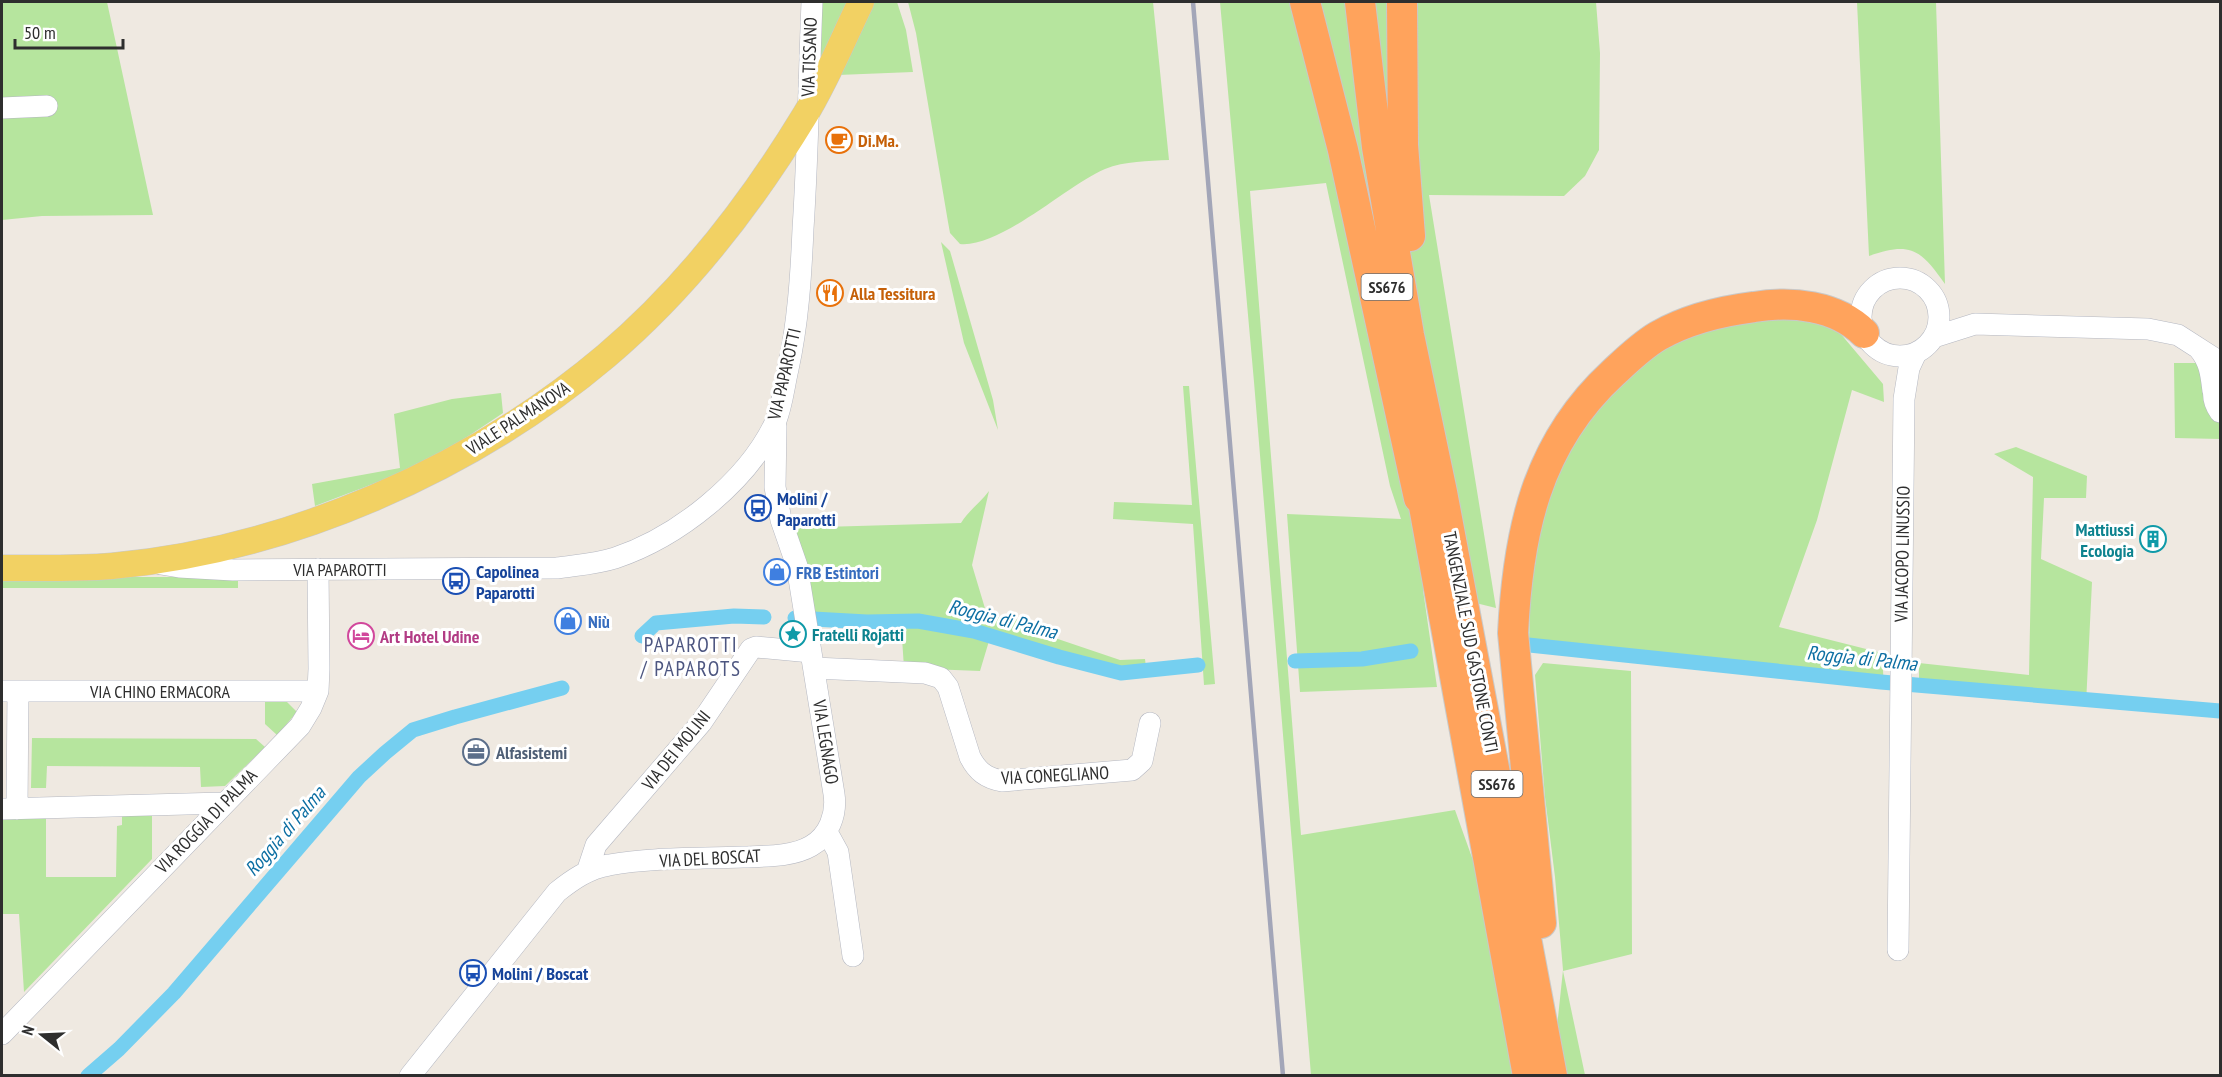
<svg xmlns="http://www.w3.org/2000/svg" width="2222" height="1077" viewBox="0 0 2222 1077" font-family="'PT Sans Narrow',sans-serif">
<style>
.green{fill:#b6e59e}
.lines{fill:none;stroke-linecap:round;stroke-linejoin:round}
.canal{stroke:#75cff0;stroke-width:15}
.minor-casing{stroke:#b4b7c1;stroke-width:22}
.major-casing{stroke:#c9c9c9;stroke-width:27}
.highway-casing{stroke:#c9c9c9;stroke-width:32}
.minor{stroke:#fff;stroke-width:21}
.major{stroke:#f2d163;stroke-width:26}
.highway{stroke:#ffa35c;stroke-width:30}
.rail{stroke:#a3a6b8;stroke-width:4.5}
.labels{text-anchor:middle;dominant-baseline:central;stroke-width:6;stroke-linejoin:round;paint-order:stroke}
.shield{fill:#fff;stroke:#6d6d6d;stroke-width:1.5}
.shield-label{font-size:16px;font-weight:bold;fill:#2e2e2e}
.street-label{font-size:18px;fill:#2e2e2e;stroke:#fff}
.food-label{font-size:18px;font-weight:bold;fill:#c56008;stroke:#fff;text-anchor:start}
.transit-label{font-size:18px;font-weight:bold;fill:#164399;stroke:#fff;text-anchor:start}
.culture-label{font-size:18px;font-weight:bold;fill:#0d838f;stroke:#fff;text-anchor:end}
.shop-label{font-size:18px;font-weight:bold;fill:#366cbe;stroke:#fff;text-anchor:start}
.hotel-label{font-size:18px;font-weight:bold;fill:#b23c85;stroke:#fff;text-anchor:start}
.service-label{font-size:18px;font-weight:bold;fill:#4e5e75;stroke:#fff;text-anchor:start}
.water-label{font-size:20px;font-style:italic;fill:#0d6fa3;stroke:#fff}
.quarter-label{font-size:21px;letter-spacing:1.5px;fill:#4d5680;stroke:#fff}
</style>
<rect width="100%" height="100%" fill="#efe9e1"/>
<path class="green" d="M 2,2 L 107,2 L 153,215 L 42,216 L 2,220 Z
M 803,2 L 897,2 L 906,30 L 913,72 L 838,75 L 800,78 Z
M 908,2 L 1153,2 L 1169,160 C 1148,161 1125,161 1105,169 C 1067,185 1001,248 960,244 L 950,233 L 948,222 L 916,33 Z
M 1220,2 L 1596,2 L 1600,53 L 1599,150 L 1585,176 L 1564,196 L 1429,195 L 1496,608 L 1423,590 L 1437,687 L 1300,692 L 1287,514 L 1401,519 L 1390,486 L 1326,183 L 1250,191 L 1301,835 L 1455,810 L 1475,866 L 1515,1075 L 1311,1075 L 1254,382 Z
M 1857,2 L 1936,2 L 1945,284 C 1921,250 1911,241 1869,256 Z
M 941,242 L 950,251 L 993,400 L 998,430 L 964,343 Z
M 1771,313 L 1816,321 L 1840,333 L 1883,384 L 1884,402 L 1852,390 L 1817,520 L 1779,627 L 1882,653 L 1884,688 L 1529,651 L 1530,597 L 1539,540 L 1547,506 L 1562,466 L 1580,429 L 1628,371 L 1688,332 Z
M 2174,363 L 2199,363 L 2220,422 L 2220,439 L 2175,438 Z
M 1183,386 L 1189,386 L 1215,684 L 1204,685 L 1193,524 L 1113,519 L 1114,502 L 1192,505 Z
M 501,393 L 503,413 C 482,427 462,441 440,453 C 400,475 357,490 315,506 L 312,484 L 400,468 L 394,414 L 452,399 Z
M 2016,447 L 2087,476 L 2086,498 L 2044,498 L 2041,559 L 2092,582 L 2086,704 L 1919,691 L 1919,663 L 2029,675 L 2033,477 L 1994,454 Z
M 989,491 L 972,565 L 987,615 L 1020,620 L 1052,637 L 1120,660 L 1145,659 L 1146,667 L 1121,668 L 949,621 L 919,618 L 811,616 L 788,528 L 961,523 C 969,510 980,503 989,491 Z
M 2,577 L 238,577 L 238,588 L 2,588 Z
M 901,623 L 961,633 L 989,641 L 980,671 L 904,668 Z
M 1543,663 L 1631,671 L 1632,954 L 1563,971 L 1585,1075 L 1566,1075 L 1557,1027 L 1563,970 L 1555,877 L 1545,797 L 1535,675 Z
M 265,696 L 281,696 L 297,712 L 277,735 L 265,724 Z
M 32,738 L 256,739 L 265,747 L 225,786 L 201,787 L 200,767 L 47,766 L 46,788 L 31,788 Z
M 122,814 L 152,814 L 152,859 L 24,992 L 19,914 L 2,914 L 2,819 L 46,818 L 46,877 L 116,877 L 117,826 L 122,825 Z"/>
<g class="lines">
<path class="canal" d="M 795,618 L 867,622 L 918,621 L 974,631 L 1059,657 L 1121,673 L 1198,665
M 642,636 L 656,623 L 734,616 L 764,617
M 1510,643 L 1881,682 L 2220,711
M 1295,661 L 1362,659 L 1411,651
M 88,1076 L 119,1049 L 174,993 L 359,777 L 385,753 L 413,730 L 455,717 L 562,688"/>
<defs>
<path id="minor" d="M 2,108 L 47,106
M1861 317a39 39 0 1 1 78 0a39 39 0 1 1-78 0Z
M 1934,337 L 1975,324 L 2148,329 L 2178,335 L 2220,362
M 2199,349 C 2210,362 2211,375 2213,391
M 2218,377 C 2212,389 2212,401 2220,412
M 161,564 L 179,567 L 233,570 L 557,568 C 577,565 596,564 615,558 C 678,537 747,482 775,423 C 782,407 784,386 788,369 C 798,323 801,276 803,229 C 808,153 809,77 812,2
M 814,668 L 925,673 L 941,678 L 948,687 L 970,757 C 977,771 986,778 1002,781 L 1132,770 L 1142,761 L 1150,723
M 2,691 L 318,691
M 2,809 L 223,803
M 17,809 L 18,691
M 827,832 L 838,852 L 853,956
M 587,872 L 596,845 L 701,723 L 751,649 L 756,647 L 811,652
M 1898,950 L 1904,399 L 1909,368 L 1916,353
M 2,1034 L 300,726 L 311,708 L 318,691 L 319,669 L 318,569
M 410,1076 L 557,892 C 572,880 589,868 609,865 C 653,857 699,859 743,857 C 765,856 792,857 811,846 C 829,836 837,814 834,794 L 797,566 L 781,520 L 775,487 L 776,426"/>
<path id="major" d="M 2,568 C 38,568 75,569 112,566 C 288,550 471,470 606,356 C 685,289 751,204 805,115 C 827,79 843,39 861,2"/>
<path id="highway" d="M 1305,2 L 1343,150 L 1419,498
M 1360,2 L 1377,147 L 1409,335 L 1442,492 L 1552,1076
M 1402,2 L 1403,145 L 1410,236
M 1419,479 L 1528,1076
M 1541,923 L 1513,633 C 1518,533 1536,444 1613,373 C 1627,360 1641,346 1658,336 C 1686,320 1722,311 1754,307 C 1791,301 1836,305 1864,333"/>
</defs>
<use href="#minor" class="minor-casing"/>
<use href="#major" class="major-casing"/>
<use href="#highway" class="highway-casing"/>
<use href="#minor" class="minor"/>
<use href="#major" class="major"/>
<use href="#highway" class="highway"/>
<path class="rail" d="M 1193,2 L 1283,1076"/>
</g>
<defs>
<symbol id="cafe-ring" viewBox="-11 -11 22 22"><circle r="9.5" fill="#fff" stroke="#e8710a" stroke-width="1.5"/><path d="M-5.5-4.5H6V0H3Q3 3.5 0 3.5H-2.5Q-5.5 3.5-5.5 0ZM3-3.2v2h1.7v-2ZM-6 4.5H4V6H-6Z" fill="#e8710a"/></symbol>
<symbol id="restaurant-ring" viewBox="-11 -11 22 22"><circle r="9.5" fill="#fff" stroke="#e8710a" stroke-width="1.5"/><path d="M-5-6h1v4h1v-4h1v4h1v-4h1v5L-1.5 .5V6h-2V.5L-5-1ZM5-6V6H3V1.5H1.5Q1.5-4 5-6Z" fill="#e8710a"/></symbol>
<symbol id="bus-ring" viewBox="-11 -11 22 22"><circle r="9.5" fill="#fff" stroke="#1a4fb4" stroke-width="1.5"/><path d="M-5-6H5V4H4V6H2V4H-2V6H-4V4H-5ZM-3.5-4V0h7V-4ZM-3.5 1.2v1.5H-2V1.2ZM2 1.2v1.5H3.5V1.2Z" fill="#1a4fb4"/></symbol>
<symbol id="building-ring" viewBox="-11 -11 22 22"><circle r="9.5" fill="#fff" stroke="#0f9aa8" stroke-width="1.5"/><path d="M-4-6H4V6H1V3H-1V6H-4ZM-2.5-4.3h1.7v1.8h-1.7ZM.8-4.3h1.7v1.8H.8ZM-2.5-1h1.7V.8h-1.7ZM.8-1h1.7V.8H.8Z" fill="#0f9aa8"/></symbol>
<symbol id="shop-ring" viewBox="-11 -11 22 22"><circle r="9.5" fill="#fff" stroke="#3f7fe0" stroke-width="1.5"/><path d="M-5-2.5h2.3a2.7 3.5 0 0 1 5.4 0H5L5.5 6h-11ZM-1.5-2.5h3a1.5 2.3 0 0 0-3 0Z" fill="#3f7fe0"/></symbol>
<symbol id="sight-ring" viewBox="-11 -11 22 22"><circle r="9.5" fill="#fff" stroke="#0f9aa8" stroke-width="1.5"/><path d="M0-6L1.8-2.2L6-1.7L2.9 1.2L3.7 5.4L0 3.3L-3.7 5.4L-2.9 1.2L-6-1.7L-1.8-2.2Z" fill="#0f9aa8"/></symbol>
<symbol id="hotel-ring" viewBox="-11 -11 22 22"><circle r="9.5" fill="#fff" stroke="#d1479c" stroke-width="1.5"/><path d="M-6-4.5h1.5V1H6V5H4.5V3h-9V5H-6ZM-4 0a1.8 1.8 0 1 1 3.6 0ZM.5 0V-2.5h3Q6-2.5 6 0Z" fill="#d1479c"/></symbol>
<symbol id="office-ring" viewBox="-11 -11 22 22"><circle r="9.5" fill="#fff" stroke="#5c6f8a" stroke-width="1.5"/><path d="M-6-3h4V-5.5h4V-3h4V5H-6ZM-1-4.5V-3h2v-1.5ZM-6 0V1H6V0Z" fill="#5c6f8a"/></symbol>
</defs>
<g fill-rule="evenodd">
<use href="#cafe-ring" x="824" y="125" width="30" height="30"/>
<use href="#restaurant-ring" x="815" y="278" width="30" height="30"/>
<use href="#bus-ring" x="743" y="493" width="30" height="30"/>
<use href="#building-ring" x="2138" y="524" width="30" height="30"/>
<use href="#shop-ring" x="762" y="557" width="30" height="30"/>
<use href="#bus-ring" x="441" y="566" width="30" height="30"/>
<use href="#shop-ring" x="553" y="606" width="30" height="30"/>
<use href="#sight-ring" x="778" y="619" width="30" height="30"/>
<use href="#hotel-ring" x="346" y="621" width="30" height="30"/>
<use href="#office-ring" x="461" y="737" width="30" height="30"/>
<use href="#bus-ring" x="458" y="958" width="30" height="30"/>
</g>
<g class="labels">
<g class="shield">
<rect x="1361.5" y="274" width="51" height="26" rx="4.5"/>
<rect x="1471.5" y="771" width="51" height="26" rx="4.5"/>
</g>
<g class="shield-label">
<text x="1387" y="287">SS676</text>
<text x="1497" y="784">SS676</text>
</g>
<g class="street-label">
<text transform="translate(809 57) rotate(-88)">VIA TISSANO</text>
<text transform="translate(784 374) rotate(-77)">VIA PAPAROTTI</text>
<text transform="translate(518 418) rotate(-33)">VIALE PALMANOVA</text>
<text transform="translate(1902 554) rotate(-89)">VIA JACOPO LINUSSIO</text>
<text x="340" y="569">VIA PAPAROTTI</text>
<text transform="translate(1471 642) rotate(79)">TANGENZIALE SUD GASTONE CONTI</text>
<text x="160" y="691">VIA CHINO ERMACORA</text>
<text transform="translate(826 742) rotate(81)">VIA LEGNAGO</text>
<text transform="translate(676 750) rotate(-51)">VIA DEI MOLINI</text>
<text transform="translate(1055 775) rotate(-3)">VIA CONEGLIANO</text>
<text transform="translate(206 821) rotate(-46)">VIA ROGGIA DI PALMA</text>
<text transform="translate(710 858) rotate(-3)">VIA DEL BOSCAT</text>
</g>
<g class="food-label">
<text x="858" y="140">Di.Ma.</text>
<text x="850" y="293">Alla Tessitura</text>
</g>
<g class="transit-label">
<text x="777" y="498">Molini /<tspan x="777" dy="21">Paparotti</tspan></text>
<text x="476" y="571">Capolinea<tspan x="476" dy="21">Paparotti</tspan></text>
<text x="492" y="973">Molini / Boscat</text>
</g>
<g class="culture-label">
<text x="2134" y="529">Mattiussi<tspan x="2134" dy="21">Ecologia</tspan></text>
<text x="812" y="634" text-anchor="start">Fratelli Rojatti</text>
</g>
<g class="shop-label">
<text x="796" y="572">FRB Estintori</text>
<text x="588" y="621">Niù</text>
</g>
<g class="hotel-label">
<text x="380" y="636">Art Hotel Udine</text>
</g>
<g class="service-label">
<text x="496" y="752">Alfasistemi</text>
</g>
<g class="water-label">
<text transform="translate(1003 619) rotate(14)">Roggia di Palma</text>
<text transform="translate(1862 658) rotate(6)">Roggia di Palma</text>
<text transform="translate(285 831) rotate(-49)">Roggia di Palma</text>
</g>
<g class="quarter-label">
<text x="691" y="644">PAPAROTTI<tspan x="691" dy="24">/ PAPAROTS</tspan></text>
</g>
</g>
<rect width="2222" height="1077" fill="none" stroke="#2e2e2e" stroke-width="6"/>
<g transform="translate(42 1035) rotate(288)" stroke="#ffffff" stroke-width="4.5" paint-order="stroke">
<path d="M0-4.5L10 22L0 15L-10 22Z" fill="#2e2e2e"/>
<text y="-9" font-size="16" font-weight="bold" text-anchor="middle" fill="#2e2e2e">N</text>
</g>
<path d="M15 39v9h108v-9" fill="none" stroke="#2e2e2e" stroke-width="3"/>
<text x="24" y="39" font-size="18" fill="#2e2e2e" stroke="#ffffff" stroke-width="4.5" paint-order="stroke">50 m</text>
</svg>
